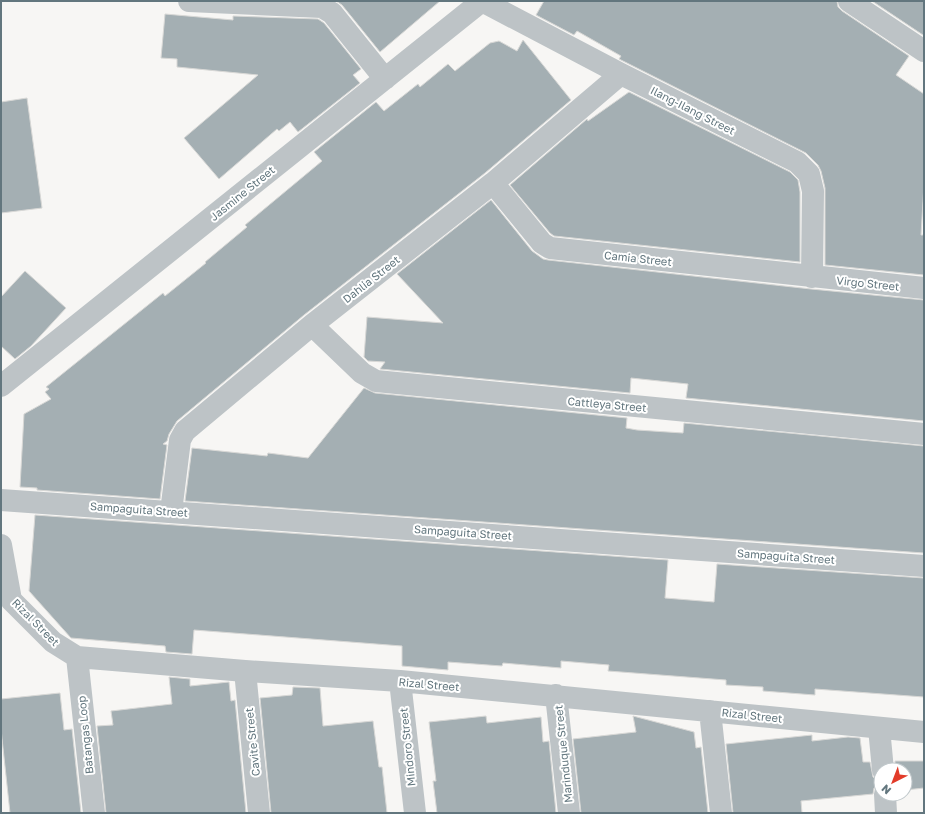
<svg xmlns="http://www.w3.org/2000/svg" width="925" height="814" viewBox="0 0 925 814" font-family="'Golos Text',sans-serif">
<style>
.building{fill:#a4afb3;stroke:#d8d8d6}
.lines{fill:none;stroke-linecap:round;stroke-linejoin:round}
.minor{stroke:#bdc3c6;stroke-width:22}
.labels{text-anchor:middle;dominant-baseline:central;stroke-width:4;stroke-linejoin:round;paint-order:stroke}
.street-label{font-size:11px;fill:#62767e;stroke:#fff}
</style>
<rect width="100%" height="100%" fill="#f7f6f4"/>
<path class="building" d="M 336,1 L 440,1 L 380,52 L 342,5 Z
M 544,1 L 837,1 L 838,7 L 842,11 L 909,56 L 896,75 L 924,94 L 924,184 L 921,235 L 924,235 L 924,275 L 825,265 L 825,188 L 821,171 L 818,165 L 806,153 L 619,59 L 621,56 L 577,31 L 574,35 L 536,15 Z
M 872,1 L 924,1 L 924,34 L 923,35 Z
M 165,14 L 233,20 L 233,16 L 318,19 L 324,23 L 361,69 L 353,75 L 360,83 L 298,132 L 290,122 L 279,131 L 277,129 L 219,179 L 184,138 L 258,75 L 177,67 L 177,59 L 161,58 Z
M 523,40 L 571,100 L 485,173 L 304,315 L 177,421 L 169,434 L 167,441 L 163,444 L 167,445 L 160,499 L 37,490 L 37,488 L 20,487 L 24,414 L 51,399 L 45,392 L 49,389 L 46,387 L 163,293 L 165,296 L 206,263 L 205,262 L 247,227 L 245,225 L 322,161 L 314,152 L 376,102 L 384,111 L 418,84 L 420,87 L 448,64 L 455,71 L 490,43 L 499,41 L 517,51 Z
M 629,92 L 790,172 L 798,180 L 800,192 L 800,262 L 554,236 L 550,233 L 510,185 L 587,119 L 588,121 Z
M 27,98 L 42,208 L 1,213 L 1,102 Z
M 491,200 L 532,251 L 543,259 L 548,260 L 811,289 L 924,300 L 924,421 L 686,398 L 688,384 L 631,378 L 630,393 L 380,369 L 385,362 L 368,361 L 364,357 L 367,317 L 443,323 L 397,274 Z
M 25,271 L 66,308 L 31,346 L 15,359 L 1,346 L 1,297 Z
M 364,388 L 375,393 L 627,418 L 626,428 L 637,430 L 683,433 L 684,423 L 924,446 L 924,553 L 185,501 L 192,448 L 267,456 L 268,453 L 308,458 Z
M 35,515 L 668,560 L 665,598 L 714,602 L 717,564 L 924,578 L 924,697 L 815,689 L 815,695 L 763,691 L 763,687 L 726,685 L 726,680 L 608,671 L 609,665 L 561,661 L 561,668 L 503,663 L 502,666 L 448,662 L 448,670 L 402,666 L 402,646 L 194,630 L 192,654 L 166,652 L 165,646 L 71,638 L 29,591 Z
M 169,677 L 190,679 L 190,686 L 229,682 L 231,701 L 235,700 L 246,813 L 106,813 L 97,726 L 113,725 L 111,711 L 172,704 Z
M 293,687 L 320,688 L 323,726 L 373,721 L 379,767 L 382,767 L 387,813 L 271,813 L 260,698 L 292,695 Z
M 60,693 L 64,730 L 72,729 L 81,813 L 10,813 L 1,729 L 1,699 Z
M 486,716 L 487,723 L 541,717 L 543,742 L 549,741 L 556,813 L 437,813 L 433,781 L 436,781 L 429,722 Z
M 633,716 L 694,732 L 696,748 L 701,747 L 708,813 L 581,813 L 573,739 L 636,732 Z
M 812,735 L 812,741 L 848,737 L 860,738 L 863,762 L 870,762 L 873,777 L 877,781 L 881,782 L 874,788 L 873,794 L 801,801 L 802,813 L 733,813 L 726,744 Z
M 895,761 L 924,761 L 924,788 L 905,790 L 905,770 L 895,770 Z"/>
<g class="lines">
<path class="minor" d="M 189,1 L 322,7 L 332,13 L 385,79
M 482,1 L 621,74 L 797,162 L 809,174 L 813,191 L 812,277
M 849,1 L 924,51
M 493,183 L 542,243 L 550,248 L 924,288
M 312,325 L 362,373 L 376,381 L 924,434
M 1,386 L 482,1
M 1,500 L 924,566
M 171,512 L 180,440 L 185,431 L 312,325 L 493,183 L 621,74
M 1,545 L 11,600 L 53,642 L 77,657 L 245,671 L 400,681 L 924,732
M 77,657 L 94,813
M 245,671 L 259,813
M 400,681 L 415,813
M 556,695 L 569,813
M 710,711 L 721,813
M 879,728 L 883,770
M 885,794 L 886,813"/>
</g>
<g class="labels">
<g class="street-label">
<text transform="translate(693 110) rotate(27)">Ilang-Ilang Street</text>
<text transform="translate(242 193) rotate(-39)">Jasmine Street</text>
<text transform="translate(638 258) rotate(6)">Camia Street</text>
<text transform="translate(371 279) rotate(-38)">Dahlia Street</text>
<text transform="translate(868 283) rotate(6)">Virgo Street</text>
<text transform="translate(607 404) rotate(5)">Cattleya Street</text>
<text transform="translate(139 509) rotate(4)">Sampaguita Street</text>
<text transform="translate(463 532) rotate(4)">Sampaguita Street</text>
<text transform="translate(786 556) rotate(4)">Sampaguita Street</text>
<text transform="translate(36 622) rotate(45)">Rizal Street</text>
<text transform="translate(429 684) rotate(5)">Rizal Street</text>
<text transform="translate(752 715) rotate(6)">Rizal Street</text>
<text transform="translate(85 735) rotate(-96)">Batangas Loop</text>
<text transform="translate(252 742) rotate(-96)">Cavite Street</text>
<text transform="translate(407 747) rotate(-96)">Mindoro Street</text>
<text transform="translate(563 754) rotate(-96)">Marinduque Street</text>
</g>
</g>
<rect width="925" height="814" fill="none" stroke="#62767e" stroke-width="4"/>
<g transform="translate(893 782) rotate(222)"><circle r="19" fill="#ffffff" stroke="#c0c8cb"/>
<path d="M0-3L7 15L0 10L-7 15Z" fill="#e23b29"/>
<text y="-6" font-size="11" font-weight="bold" text-anchor="middle" fill="#62767e">N</text>
</g>
</svg>
